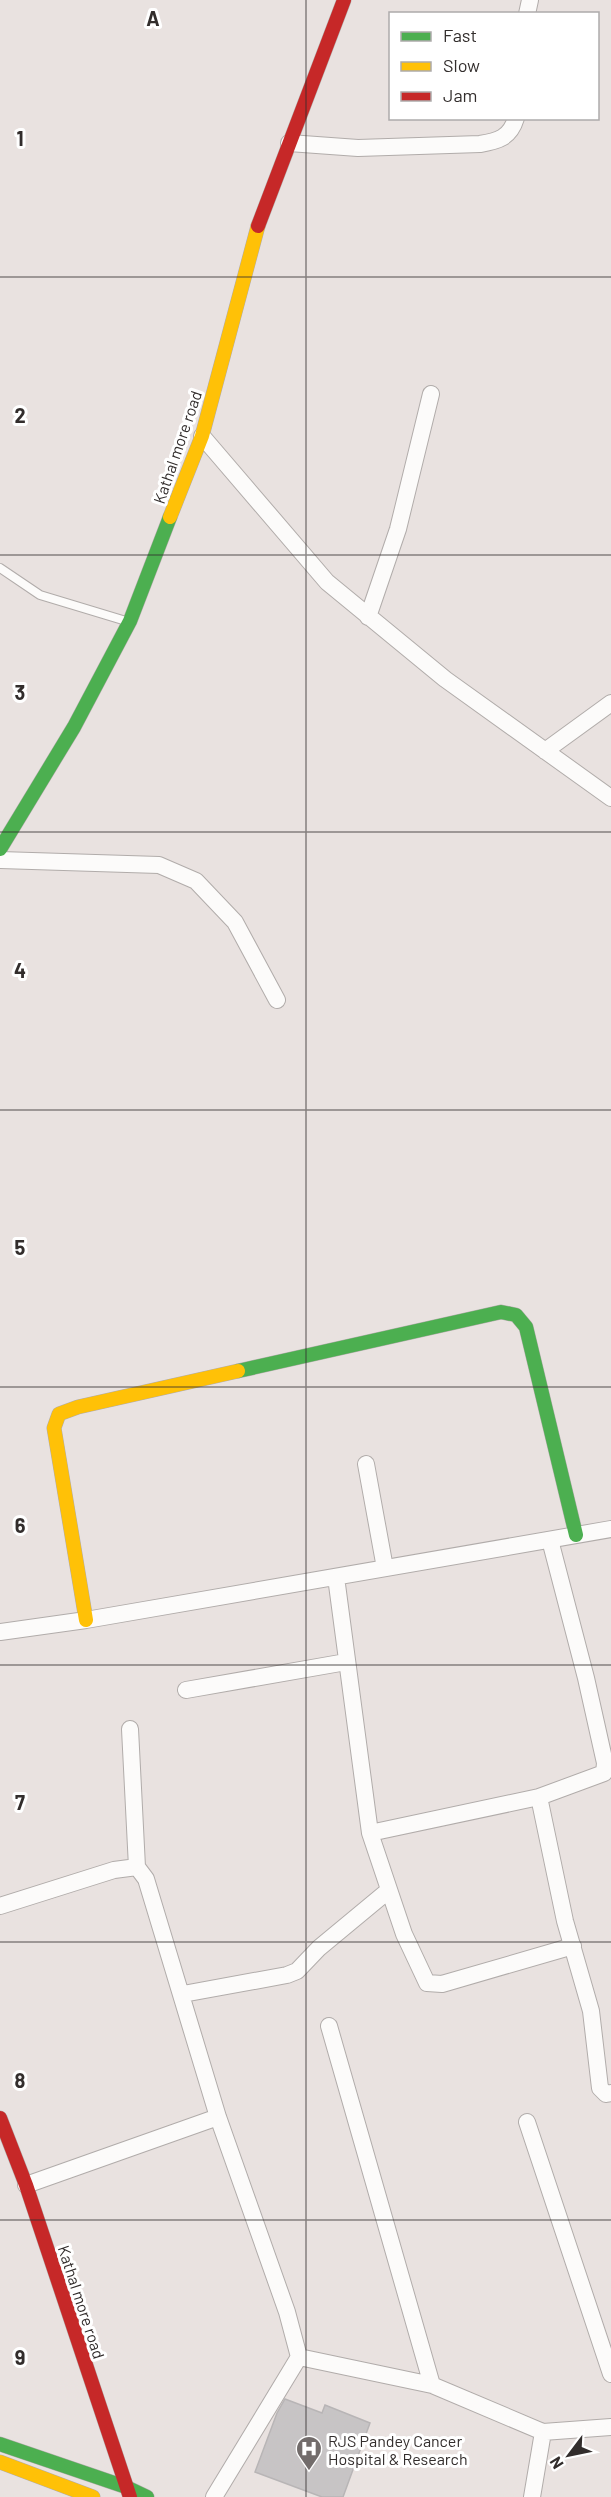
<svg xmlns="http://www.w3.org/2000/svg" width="611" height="2497" viewBox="0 0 611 2497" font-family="Barlow,sans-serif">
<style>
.building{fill:#c7c4c5;stroke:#b8b5b6;stroke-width:1.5}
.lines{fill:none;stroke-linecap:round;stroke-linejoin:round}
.lane-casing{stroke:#b1acaa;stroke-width:10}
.street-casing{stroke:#b1acaa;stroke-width:18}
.fast-casing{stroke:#b1acaa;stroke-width:15}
.slow-casing{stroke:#b1acaa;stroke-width:15}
.jam-casing{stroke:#b1acaa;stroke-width:15}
.lane{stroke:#fcfbfa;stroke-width:8}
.street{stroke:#fcfbfa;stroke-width:16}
.fast{stroke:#4caf50;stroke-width:14}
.slow{stroke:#ffc107;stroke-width:14}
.jam{stroke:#c62828;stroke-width:14}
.grid{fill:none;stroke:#322d2c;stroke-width:1.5;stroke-opacity:0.55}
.labels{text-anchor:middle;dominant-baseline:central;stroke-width:6;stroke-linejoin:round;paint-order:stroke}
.street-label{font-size:16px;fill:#322d2c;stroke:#fff}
.poi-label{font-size:16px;fill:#322d2c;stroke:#fff;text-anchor:start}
.grid-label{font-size:20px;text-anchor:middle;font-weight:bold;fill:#322d2c;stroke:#fff;stroke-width:6;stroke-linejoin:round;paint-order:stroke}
</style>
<rect width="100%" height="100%" fill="#e9e2e0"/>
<path class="building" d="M 285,2399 L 322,2413 L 325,2405 L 370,2423 L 343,2497 L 322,2497 L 255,2472 L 277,2413 Z"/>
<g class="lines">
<defs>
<path id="lane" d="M 0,568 L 40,595 L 126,621"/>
<path id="street" d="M 527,14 L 530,0
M 289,143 L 358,148 L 480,144 C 498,141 510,138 516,118
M 202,436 L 327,582 L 445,679 L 611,798
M 368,617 L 398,529 L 431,394
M 545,751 L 611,703
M 0,860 L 159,865 L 196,881 L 235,922 L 277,1000
M 366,1464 L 385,1568
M 336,1577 L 370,1833 L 539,1797 L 565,1921 L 591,2011 L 600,2088 L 606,2094 L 611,2093
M 0,1632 L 86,1620 L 611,1529
M 186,1690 L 346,1662
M 130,1729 L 137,1867
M 539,1797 L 604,1773 L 605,1763 L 586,1678 L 550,1540
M 370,1833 L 404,1934 L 427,1983 L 442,1984 L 573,1946
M 0,1906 L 114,1870 L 137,1867 L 146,1879 L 218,2117 L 287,2312 L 299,2357 L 214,2497
M 183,1994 L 287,1975 L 297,1971 L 319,1948 L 389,1890
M 329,2026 L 432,2385
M 527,2122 L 611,2374
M 26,2185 L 218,2117
M 299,2357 L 432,2385 L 543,2432 L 611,2427
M 532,2497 L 543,2432"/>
<path id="fast" d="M 0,849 L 74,727 L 130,621 L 170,517
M 238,1371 L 501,1312 L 516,1315 L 526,1327 L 576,1535
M 0,2444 L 126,2487 L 147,2497"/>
<path id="slow" d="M 170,517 L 202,436 L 258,226
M 86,1620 L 54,1428 L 59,1414 L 78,1407 L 238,1371
M 0,2462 L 93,2497"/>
<path id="jam" d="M 258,226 L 344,0
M 0,2118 L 26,2185 L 130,2497"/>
</defs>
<use href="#lane" class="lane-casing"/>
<use href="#street" class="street-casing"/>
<use href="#fast" class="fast-casing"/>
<use href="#slow" class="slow-casing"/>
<use href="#jam" class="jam-casing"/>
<use href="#lane" class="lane"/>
<use href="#street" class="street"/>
<use href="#fast" class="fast"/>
<use href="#slow" class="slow"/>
<use href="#jam" class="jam"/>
</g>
<path class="grid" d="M 306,0 L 306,2497M 0,277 L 611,277M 0,555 L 611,555M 0,832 L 611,832M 0,1110 L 611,1110M 0,1387 L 611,1387M 0,1665 L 611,1665M 0,1942 L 611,1942M 0,2220 L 611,2220"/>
<defs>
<symbol id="hospital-pin" viewBox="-11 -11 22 30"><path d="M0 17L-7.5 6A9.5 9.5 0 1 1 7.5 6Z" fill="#726c6b" stroke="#fff"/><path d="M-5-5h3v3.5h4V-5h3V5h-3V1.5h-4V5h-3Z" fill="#fff"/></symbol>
</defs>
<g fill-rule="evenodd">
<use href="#hospital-pin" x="294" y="2434" width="30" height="40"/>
</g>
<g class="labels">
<g class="street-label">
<text transform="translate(177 447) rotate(-71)">Kathal more road</text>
<text transform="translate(82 2302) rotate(72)">Kathal more road</text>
</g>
<g class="poi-label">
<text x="328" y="2440">RJS Pandey Cancer<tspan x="328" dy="18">Hospital &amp; Research</tspan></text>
</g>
</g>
<g class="grid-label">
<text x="153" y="26">A</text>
<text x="20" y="146">1</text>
<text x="20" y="423">2</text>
<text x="20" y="700">3</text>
<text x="20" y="978">4</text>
<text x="20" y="1255">5</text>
<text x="20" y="1533">6</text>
<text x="20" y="1810">7</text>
<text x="20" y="2088">8</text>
<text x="20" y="2365">9</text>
</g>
<rect x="389" y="12" width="210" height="108" fill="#ffffff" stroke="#adabab" stroke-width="1.5"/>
<rect x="401" y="32" width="30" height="9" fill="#4caf50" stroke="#adabab" stroke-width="1.5"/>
<text x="443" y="42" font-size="18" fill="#322d2c">Fast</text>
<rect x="401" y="62" width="30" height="9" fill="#ffc107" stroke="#adabab" stroke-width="1.5"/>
<text x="443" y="72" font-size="18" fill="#322d2c">Slow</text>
<rect x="401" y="92" width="30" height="9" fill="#c62828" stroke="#adabab" stroke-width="1.5"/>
<text x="443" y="102" font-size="18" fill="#322d2c">Jam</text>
<g transform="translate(569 2455) rotate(238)" stroke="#ffffff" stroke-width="4.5" paint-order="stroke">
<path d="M0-4.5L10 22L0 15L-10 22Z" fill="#322d2c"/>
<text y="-9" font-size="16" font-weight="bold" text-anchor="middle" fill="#322d2c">N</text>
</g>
</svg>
